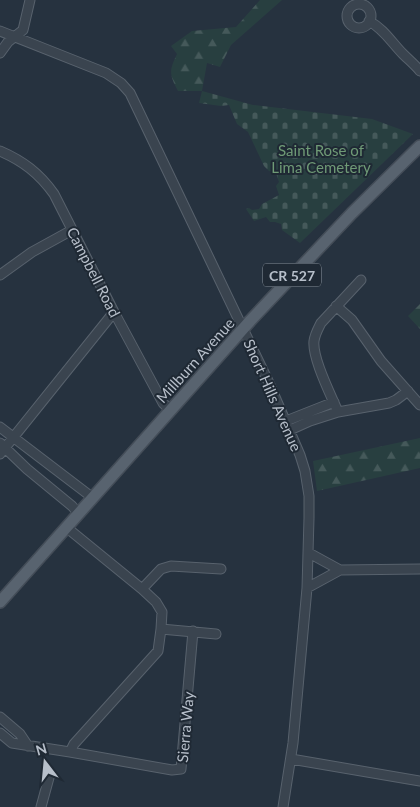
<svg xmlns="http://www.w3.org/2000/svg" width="420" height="807" viewBox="0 0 420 807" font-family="Lato,sans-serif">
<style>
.forest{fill:url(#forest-firs)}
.cemetery{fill:url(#cemetery-stones)}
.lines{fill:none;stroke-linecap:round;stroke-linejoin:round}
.minor-casing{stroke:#58626d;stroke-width:11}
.major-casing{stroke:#444d58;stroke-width:14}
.minor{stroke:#3a444f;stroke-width:9}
.major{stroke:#58636f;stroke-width:11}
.labels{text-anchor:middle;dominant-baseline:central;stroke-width:4;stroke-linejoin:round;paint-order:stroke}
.shield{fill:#1f2934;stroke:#89929d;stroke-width:1}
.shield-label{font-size:14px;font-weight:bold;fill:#b7bfca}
.park-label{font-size:15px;fill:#6f9a76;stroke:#1f2934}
.street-label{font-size:15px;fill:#b7bfca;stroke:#1f2934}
</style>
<defs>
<pattern id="forest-firs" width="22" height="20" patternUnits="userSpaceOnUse" patternTransform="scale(1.25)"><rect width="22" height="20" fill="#283f40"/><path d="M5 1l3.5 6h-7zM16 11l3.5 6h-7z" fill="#45595a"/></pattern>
<pattern id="cemetery-stones" width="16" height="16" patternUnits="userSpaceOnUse" patternTransform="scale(1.25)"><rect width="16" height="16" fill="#283f40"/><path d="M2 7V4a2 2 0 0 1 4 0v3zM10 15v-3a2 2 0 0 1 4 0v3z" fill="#45595a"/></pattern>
</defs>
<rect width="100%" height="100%" fill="#26323f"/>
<path class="forest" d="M 260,0 L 282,0 L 231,45 L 220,67 L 207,63 L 202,91 L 178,91 C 169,74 169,71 177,54 L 171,46 L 192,31 L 236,27 Z
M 420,304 L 420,329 L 408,316 Z
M 420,438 L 420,468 L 317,491 L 313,461 Z"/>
<path class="cemetery" d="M 202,91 L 253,105 L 372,119 L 413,134 L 300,243 L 282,230 L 281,224 L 275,222 L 270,222 L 266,217 L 254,221 L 246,209 L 249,208 L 252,210 L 259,209 L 262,204 L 279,195 L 276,186 L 279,182 L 276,173 L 269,171 L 264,166 L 248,132 L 237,124 L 229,105 L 221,106 L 199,103 Z"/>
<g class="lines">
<defs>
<path id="minor" d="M347 16a12 12 0 1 1 24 0a12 12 0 1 1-24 0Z
M 369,21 C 384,29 392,43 403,54 C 409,60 415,65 420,71
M 0,31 L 106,73 L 121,83 L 130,93 L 269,383 L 300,455 L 305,471 L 309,496 L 309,518 L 307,588 L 293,743 L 283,807
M 0,53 L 8,42 L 23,30 L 30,0
M 0,151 C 23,161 39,173 54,194 L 114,312 L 163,403 L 170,410
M 0,275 L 32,252 L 72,230
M 336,306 L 352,320 L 381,361 L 420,405
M 338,412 C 331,395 312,358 314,341 C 315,334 318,329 321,323 L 361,280
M 286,421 L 334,402
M 0,427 L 93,498
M 290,430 L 310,421 L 338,412 L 389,403 L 396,400 L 408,391
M 0,443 L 27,469 L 72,506 L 79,514
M 0,454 L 114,312
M 309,553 L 340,570 L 420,569
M 307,588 L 340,570
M 142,589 L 161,569 L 171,566 L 221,569
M 161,629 L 216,634
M 0,717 L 20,734 L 28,746
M 0,733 L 12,743 L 70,752 L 74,744 L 158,651 L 161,629 L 162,612 L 156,602 L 142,589 L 66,527
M 70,752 L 172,770 L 181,769 L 193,631
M 291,759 L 420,781
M 41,807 L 50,774"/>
<path id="major" d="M 0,602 L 250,321 L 352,213 L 420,146"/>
</defs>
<use href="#minor" class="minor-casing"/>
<use href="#major" class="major-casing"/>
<use href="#minor" class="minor"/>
<use href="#major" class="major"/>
</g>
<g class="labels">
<rect class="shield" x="263" y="263.5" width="58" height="23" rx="4"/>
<g class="shield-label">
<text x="292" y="275">CR 527</text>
</g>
<g class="park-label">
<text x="321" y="150">Saint Rose of<tspan x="321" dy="17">Lima Cemetery</tspan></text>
</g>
<g class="street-label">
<text transform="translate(94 272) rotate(63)">Campbell Road</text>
<text transform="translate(195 360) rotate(-48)">Millburn Avenue</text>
<text transform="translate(273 395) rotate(66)">Short Hills Avenue</text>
<text transform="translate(185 727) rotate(-85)">Sierra Way</text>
</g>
</g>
<g transform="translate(45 762) rotate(344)" stroke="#1f2934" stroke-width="4" paint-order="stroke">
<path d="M0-4L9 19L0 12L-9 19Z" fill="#b7bfca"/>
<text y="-8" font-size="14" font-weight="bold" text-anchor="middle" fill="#b7bfca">N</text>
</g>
</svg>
